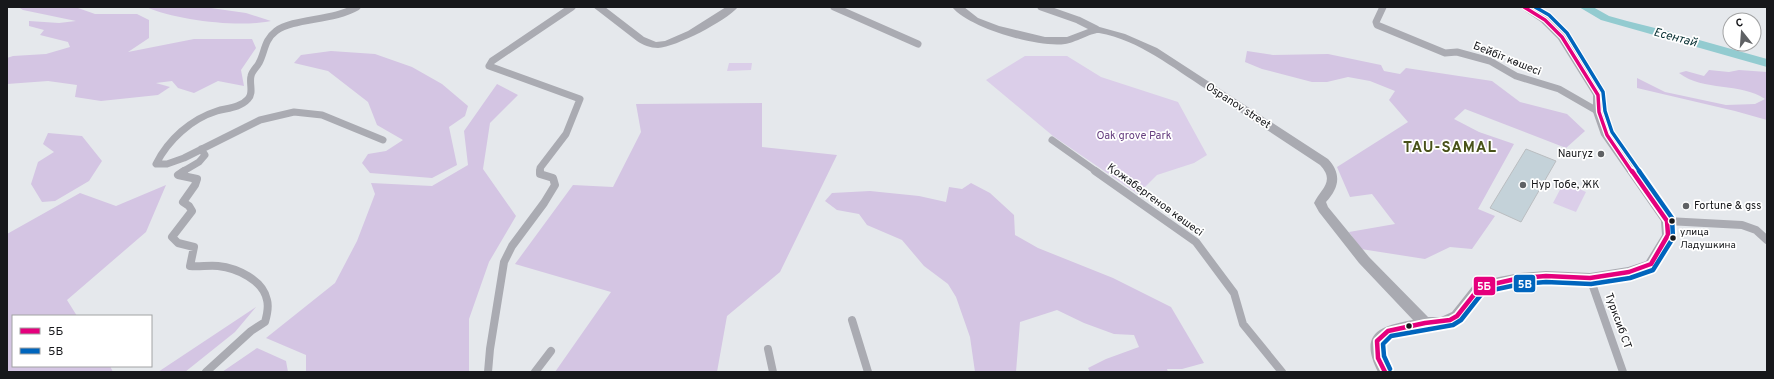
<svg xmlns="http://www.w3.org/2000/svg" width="1774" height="379" viewBox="0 0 1774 379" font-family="Overpass,sans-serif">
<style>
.green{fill:#dbcee9}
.forest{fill:#d4c5e3}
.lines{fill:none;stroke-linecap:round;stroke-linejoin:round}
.river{fill:#93cbd0;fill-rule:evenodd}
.building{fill:#c4d2d9;stroke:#babdc0}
.street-far1{stroke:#aaabb2;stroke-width:7}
.street{stroke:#aaabb2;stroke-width:8}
.secondary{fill:#a9aab1;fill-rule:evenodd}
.bus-1-far1-casing{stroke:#fff;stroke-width:6}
.bus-1-casing{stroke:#fff;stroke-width:8}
.bus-2-far1-casing{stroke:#fff;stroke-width:6}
.bus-2-casing{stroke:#fff;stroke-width:8}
.bus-1-far1{stroke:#e5007d;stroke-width:3.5}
.bus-1{stroke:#e5007d;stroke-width:4.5}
.bus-2-far1{stroke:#0065bd;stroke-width:3.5}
.bus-2{stroke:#0065bd;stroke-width:4.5}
.poi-dot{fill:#5f6164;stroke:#fff;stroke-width:1.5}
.bus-dot{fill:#17181b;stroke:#fff;stroke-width:1.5}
.labels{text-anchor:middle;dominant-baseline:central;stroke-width:3.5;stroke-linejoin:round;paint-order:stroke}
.bus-label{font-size:10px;fill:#17181b;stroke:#fff;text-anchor:start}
.street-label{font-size:11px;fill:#17181b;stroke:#fff}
.park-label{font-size:11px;fill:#684181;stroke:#fff}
.poi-label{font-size:11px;fill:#17181b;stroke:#fff;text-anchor:start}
.water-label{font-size:12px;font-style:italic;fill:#062f32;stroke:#fff}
.district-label{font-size:15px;font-weight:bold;letter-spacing:1px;fill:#49521a;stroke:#fff}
.line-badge{stroke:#fff;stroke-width:1.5}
.badge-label{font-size:11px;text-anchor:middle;font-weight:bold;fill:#fff}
</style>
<rect width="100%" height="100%" fill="#e5e8ec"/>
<path class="green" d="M 1025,56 L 1067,56 L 1101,77 L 1178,102 L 1207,155 L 1194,163 L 1157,175 L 1138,194 L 1053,136 L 986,80 Z
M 729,63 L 752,63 L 751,70 L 727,71 Z
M 1564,182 L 1586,192 L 1576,212 L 1553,203 Z"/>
<path class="forest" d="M 18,7 L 80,7 L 78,8 L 95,14 L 137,14 L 149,20 L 149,38 L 128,52 L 194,39 L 252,39 L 256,48 L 241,70 L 244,86 L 218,81 L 194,93 L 178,88 L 172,81 L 156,83 L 170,87 L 158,95 L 101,101 L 75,97 L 77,85 L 48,81 L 7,84 L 7,58 L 13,56 L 46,54 L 70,47 L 68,42 L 40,35 L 44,30 L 29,26 L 29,21 L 59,23 L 76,21 L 23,10 Z
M 146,7 L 204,7 L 246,13 L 271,21 C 239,28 176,20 146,7 Z
M 331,51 L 375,54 L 412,67 L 442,84 L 468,106 L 465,116 L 449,127 L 457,165 L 432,178 L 370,173 L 362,163 L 368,154 L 386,151 L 403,140 L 377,125 L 368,102 L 328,71 L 294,63 L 301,55 Z
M 1247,51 L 1273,55 L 1328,54 L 1381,65 L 1384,71 L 1400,74 L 1406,68 L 1492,81 L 1520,102 L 1567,114 L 1585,131 L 1566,148 L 1465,109 L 1454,119 L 1479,132 L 1514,144 L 1478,209 L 1495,216 L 1472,249 L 1450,247 L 1425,259 L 1361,249 L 1349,232 L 1395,224 L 1372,194 L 1350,197 L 1337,167 L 1408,122 L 1389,100 L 1395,91 L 1370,81 L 1348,77 L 1327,82 L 1312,82 L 1262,69 L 1245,62 Z
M 1709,70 L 1729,72 L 1739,70 L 1767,72 L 1767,120 L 1735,111 L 1637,88 L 1637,78 L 1665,92 L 1726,105 L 1755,104 L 1765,99 C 1740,82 1704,92 1679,73 L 1686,71 L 1704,76 Z
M 497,84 L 518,95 L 490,123 L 483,169 L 516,216 L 489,262 L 469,319 L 469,372 L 306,372 L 306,355 L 266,338 L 335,283 L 357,241 L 375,194 L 371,183 L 432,186 L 468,165 L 464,131 Z
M 762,103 L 762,147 L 837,155 L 780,272 L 727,316 L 717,372 L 555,372 L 611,292 L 515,264 L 573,185 L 613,187 L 641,132 L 636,104 Z
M 48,133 L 82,136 L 102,161 L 89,181 L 55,201 L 42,202 L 31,184 L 38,162 L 54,152 L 43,144 Z
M 971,183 L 990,193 L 1014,215 L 1015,235 L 1038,248 L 1113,278 L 1171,307 L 1204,363 L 1182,369 L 1167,369 L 1168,372 L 1090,372 L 1088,368 L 1106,359 L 1139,347 L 1134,335 L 1114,334 L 1084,323 L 1057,310 L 1020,322 L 1016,372 L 975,372 L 970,337 L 956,297 L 948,284 L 924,266 L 902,240 L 867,225 L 859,214 L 837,210 L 825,201 L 832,193 L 870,191 L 919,196 L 946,202 L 949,187 L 962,189 Z
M 166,185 L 146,232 L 67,300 L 77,316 L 13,316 L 13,366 L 110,366 L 113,372 L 7,372 L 7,234 L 80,193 L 116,206 Z
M 256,307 L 235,332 L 185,372 L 158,372 Z
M 257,348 L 286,361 L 288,372 L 222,372 Z"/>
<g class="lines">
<path class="river" d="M 1579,7 L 1593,7 L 1609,16 L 1627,21 L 1667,31 L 1767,59 L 1767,67 L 1601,20 Z"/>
</g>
<path class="building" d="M 1526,149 L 1556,161 L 1521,222 L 1490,208 Z"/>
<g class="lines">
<path class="street-far1" d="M 357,7 C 333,21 294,18 276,31 C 264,40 265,52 259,63 C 257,67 252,71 251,76 C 249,84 254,93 248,99 C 240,108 227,108 217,111 C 191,119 168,140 156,164 L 167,164 L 184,158 L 260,120 L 294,112 L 322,115 L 383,140
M 834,7 L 918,44
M 1041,7 L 1078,20 L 1096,29
M 1383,7 L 1376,22 L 1377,25 L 1445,53 L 1457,52 L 1490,61 L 1516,76 L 1559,89 L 1599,112
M 1052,140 L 1097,172
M 182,172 L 199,162 L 205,155 L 201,149
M 540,172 L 540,168 L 566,134 L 580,99 L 489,66 L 492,61 L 572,7"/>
<path class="street" d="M 184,171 L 178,175 L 197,179 L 195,185 L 183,202 L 189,206 L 192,211 L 172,237 L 178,243 L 194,247 L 190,266 C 199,267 209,265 218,266 C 237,268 263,280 267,300 C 269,307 267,315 265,322 L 251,331 L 206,372
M 1095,171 L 1196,242 L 1234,293 L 1243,324 L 1282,372
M 1667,221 L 1742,225 L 1756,230 L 1767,240
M 1590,278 L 1623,372
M 852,320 L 868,372
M 768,349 L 773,372
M 488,372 L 490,349 L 504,262 L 512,246 L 544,203 L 555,185 L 553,178 L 540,174 L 540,171
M 535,372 L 551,351"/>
<path class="secondary" d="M 593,7 L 605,7 L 644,37 L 656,42 L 665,41 L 688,31 L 726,7 L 738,7 C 726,21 676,47 658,48 C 650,48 643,45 637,41 Z
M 952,7 L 964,7 L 978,18 L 999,26 L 1045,37 L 1067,37 L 1096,26 L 1125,34 L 1157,48 L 1328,159 C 1342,174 1339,188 1326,202 L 1328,207 L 1369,257 L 1428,317 L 1441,317 L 1452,312 L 1475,283 L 1499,277 L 1520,273 L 1546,271 L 1590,273 L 1628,267 L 1646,261 L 1662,235 L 1661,221 L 1601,135 L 1593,112 L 1593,95 L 1558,39 L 1541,22 L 1519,7 L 1531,7 L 1549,18 L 1566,35 L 1603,95 L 1605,112 L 1612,134 L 1671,218 C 1681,234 1664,253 1656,267 L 1629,277 L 1590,283 L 1546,281 L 1520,283 L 1484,291 L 1462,320 L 1455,324 L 1392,335 L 1384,343 L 1385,358 L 1392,372 L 1378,372 C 1359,334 1378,326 1413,320 L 1359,263 L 1319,212 L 1314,203 C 1320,189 1336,182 1320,165 C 1282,140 1244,115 1206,89 C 1173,68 1139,40 1099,33 C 1093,32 1074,43 1065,44 C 1038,48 969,28 952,7 Z"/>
<defs>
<path id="bus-1-far1" d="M 1524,7 L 1545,20 L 1562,37 L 1598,95 L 1599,112 L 1607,135 L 1632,172"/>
<path id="bus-1" d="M 1385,372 L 1378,358 L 1377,341 L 1388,331 L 1425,323 L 1450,320 L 1457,316 L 1480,287 L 1520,278 L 1546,276 L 1590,278 L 1629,272 L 1651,264 L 1668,235 L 1667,221 L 1632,171"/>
<path id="bus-2-far1" d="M 1535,7 L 1549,15 L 1567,33 L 1603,92 L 1605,111 L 1612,132 L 1640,172"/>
<path id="bus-2" d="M 1390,369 L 1384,356 L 1383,344 L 1391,336 L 1453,325 L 1461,320 L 1483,292 L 1521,284 L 1546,282 L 1591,284 L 1630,278 L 1653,270 L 1673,238 L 1672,218 L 1639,171"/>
</defs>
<use href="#bus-1-far1" class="bus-1-far1-casing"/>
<use href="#bus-1" class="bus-1-casing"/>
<use href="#bus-2-far1" class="bus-2-far1-casing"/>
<use href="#bus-2" class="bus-2-casing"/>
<use href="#bus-1-far1" class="bus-1-far1"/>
<use href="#bus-1" class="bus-1"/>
<use href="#bus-2-far1" class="bus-2-far1"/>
<use href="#bus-2" class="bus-2"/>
</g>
<g class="poi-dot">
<circle cx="1601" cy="154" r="4"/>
<circle cx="1523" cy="185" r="4"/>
<circle cx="1686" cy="206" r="4"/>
</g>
<g class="bus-dot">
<circle cx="1672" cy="221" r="3.5"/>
<circle cx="1673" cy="238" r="3.5"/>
<circle cx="1409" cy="326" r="3.5"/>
</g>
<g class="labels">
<g class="bus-label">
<text x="1680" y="232">улица<tspan x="1680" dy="13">Ладушкина</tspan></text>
</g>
<g class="street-label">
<text transform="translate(1507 59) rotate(22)">Бейбіт көшесі</text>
<text transform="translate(1238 106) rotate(33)">Ospanov street</text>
<text transform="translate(1155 200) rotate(36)">Қожабергенов көшесі</text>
<text transform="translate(1618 321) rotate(70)">Турксиб СТ</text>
</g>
<g class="park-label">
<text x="1134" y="136">Oak grove Park</text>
</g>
<g class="poi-label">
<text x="1593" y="154" text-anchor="end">Nauryz</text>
<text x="1531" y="185">Нур Тобе, ЖК</text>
<text x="1694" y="206">Fortune &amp; gss</text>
</g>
<g class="water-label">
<text transform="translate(1675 38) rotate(15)">Есентай</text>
</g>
<g class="district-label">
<text x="1450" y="148">TAU-SAMAL</text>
</g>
</g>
<g class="line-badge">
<rect x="1513" y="274" width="23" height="19" rx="4" fill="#0065bd"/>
<rect x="1473" y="276" width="23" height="20" rx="4" fill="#e5007d"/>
</g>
<g class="badge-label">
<text x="1525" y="288">5В</text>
<text x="1484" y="290">5Б</text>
</g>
<rect width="1774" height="379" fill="none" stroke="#17181b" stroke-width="16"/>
<rect x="12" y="315" width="140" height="52" fill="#ffffff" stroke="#a2a3a4"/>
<rect x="20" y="328" width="20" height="6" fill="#e5007d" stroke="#a2a3a4"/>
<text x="48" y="335" font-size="12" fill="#17181b">5Б</text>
<rect x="20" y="348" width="20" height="6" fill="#0065bd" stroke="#a2a3a4"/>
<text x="48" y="355" font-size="12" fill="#17181b">5В</text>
<g transform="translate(1742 32) rotate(343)"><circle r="19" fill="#ffffff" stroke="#a2a3a4"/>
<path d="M0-3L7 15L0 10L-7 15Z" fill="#5f6164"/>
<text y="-6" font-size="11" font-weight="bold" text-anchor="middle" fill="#17181b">С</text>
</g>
</svg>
